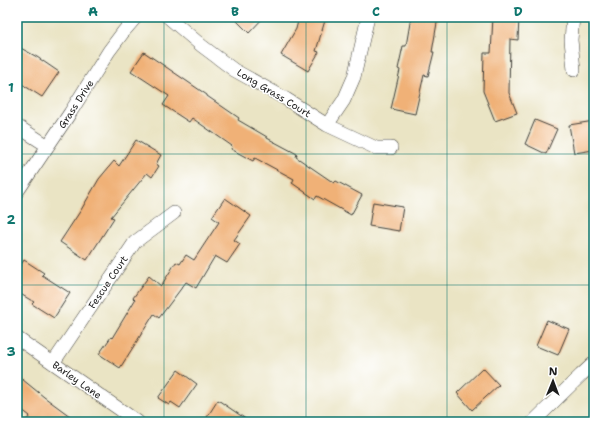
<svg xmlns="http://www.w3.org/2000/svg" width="611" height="439" viewBox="0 0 611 439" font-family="'Shantell Sans',sans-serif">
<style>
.building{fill:#f0b177}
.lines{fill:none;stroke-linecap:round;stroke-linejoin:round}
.minor-casing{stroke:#3b3a35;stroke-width:14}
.minor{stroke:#fff;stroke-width:13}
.grid{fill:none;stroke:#0f766e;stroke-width:1;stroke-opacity:0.55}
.labels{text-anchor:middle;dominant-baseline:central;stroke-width:3;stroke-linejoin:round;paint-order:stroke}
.street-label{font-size:10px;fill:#1c1c1c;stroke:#fff}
.neatline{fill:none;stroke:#0f766e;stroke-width:1.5}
.grid-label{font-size:13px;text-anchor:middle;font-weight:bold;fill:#0f766e}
</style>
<rect width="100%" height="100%" fill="#fff"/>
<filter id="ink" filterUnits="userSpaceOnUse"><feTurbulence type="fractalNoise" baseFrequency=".025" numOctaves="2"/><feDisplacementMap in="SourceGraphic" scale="8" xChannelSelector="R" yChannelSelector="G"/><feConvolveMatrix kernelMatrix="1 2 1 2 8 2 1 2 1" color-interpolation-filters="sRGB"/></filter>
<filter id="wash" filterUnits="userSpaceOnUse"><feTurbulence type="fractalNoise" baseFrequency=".012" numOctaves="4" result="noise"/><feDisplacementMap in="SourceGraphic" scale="16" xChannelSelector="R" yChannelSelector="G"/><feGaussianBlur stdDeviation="0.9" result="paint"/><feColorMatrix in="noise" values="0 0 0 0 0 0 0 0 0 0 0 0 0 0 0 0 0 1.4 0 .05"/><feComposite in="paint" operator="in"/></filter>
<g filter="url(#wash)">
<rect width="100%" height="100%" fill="#eae4c4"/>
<g id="blocks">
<path class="building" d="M 233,17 L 264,17 L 249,33 Z
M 299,17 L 326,17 L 316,51 L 319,52 L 308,71 L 281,55 L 296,29 Z
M 411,17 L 438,17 L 432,52 L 434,52 L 428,76 L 424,75 L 415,114 L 391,109 L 400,70 L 398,69 L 403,46 L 406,46 Z
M 493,17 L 519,17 L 518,40 L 510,39 L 509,93 L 517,113 L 495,121 L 483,91 L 484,53 L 491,53 Z
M 17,46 L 37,57 L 59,72 L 42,97 L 17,81 Z
M 144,52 L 207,95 L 207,96 L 239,118 L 238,120 L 267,137 L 267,138 L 297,154 L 296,157 L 334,183 L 336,181 L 362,195 L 351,215 L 317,196 L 315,199 L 292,183 L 294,179 L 255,158 L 253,161 L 231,149 L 232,146 L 192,118 L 189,122 L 163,105 L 169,96 L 131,71 Z
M 535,120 L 557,129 L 546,154 L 525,144 Z
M 594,121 L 594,150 L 574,153 L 569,125 Z
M 136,140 L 161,155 L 156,164 L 159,166 L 152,177 L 147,173 L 111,217 L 114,218 L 87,260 L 60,242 L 81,210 L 99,179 L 114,161 L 119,166 Z
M 225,198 L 251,216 L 234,240 L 240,244 L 227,263 L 215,256 L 196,288 L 186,282 L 159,318 L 154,314 L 120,368 L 99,354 L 111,337 L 112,338 L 135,300 L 133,298 L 149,276 L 161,286 L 176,262 L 180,264 L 186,255 L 194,260 L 219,222 L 212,217 Z
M 373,202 L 403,207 L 399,231 L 369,226 Z
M 24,260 L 44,273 L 42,275 L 70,293 L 54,318 L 32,304 L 34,302 L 17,292 L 17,271 Z
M 547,320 L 569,329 L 558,355 L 536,346 Z
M 483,368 L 499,385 L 472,410 L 457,393 Z
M 178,370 L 197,384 L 180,408 L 171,402 L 169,405 L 158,398 Z
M 17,375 L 44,397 L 78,422 L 25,422 L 30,416 L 17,406 Z
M 218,400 L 250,422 L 204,422 Z"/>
</g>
</g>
<g filter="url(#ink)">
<use href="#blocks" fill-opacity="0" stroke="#3b3a35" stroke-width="1"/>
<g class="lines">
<defs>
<path id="minor" d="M 168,17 L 202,46 L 234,70 L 286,99 L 327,125 L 376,148 L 391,148
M 573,17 L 571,40 L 574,70
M 327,125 L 344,100 L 354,77 L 368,17
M 17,126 L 48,146
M 17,192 L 70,113 L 109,51 L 124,31 L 136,17
M 17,338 L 138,422
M 53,363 L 135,242 L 174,213
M 533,422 L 581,375 L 594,363"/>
</defs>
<use href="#minor" class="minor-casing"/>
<use href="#minor" class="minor"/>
</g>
</g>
<path class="grid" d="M 164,17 L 164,422M 306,17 L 306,422M 447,17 L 447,422M 17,154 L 594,154M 17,285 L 594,285"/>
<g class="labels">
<g class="street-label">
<text transform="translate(274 93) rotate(31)">Long Grass Court</text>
<text transform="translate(76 104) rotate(-57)">Grass Drive</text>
<text transform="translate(108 282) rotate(-56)">Fescue Court</text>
<text transform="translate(77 380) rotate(35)">Barley Lane</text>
</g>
</g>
<rect width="611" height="439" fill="none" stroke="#fff" stroke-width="44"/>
<g transform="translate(553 381) rotate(1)" stroke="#ffffff" stroke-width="3" paint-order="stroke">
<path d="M0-3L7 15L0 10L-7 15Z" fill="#1c1c1c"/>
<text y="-6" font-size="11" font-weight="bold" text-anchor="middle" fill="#1c1c1c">N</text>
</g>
<rect x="22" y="22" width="567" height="395" class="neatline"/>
<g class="grid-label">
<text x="93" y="16">A</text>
<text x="235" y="16">B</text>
<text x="376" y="16">C</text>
<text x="518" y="16">D</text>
<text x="11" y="92">1</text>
<text x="11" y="224">2</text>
<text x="11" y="356">3</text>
</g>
</svg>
